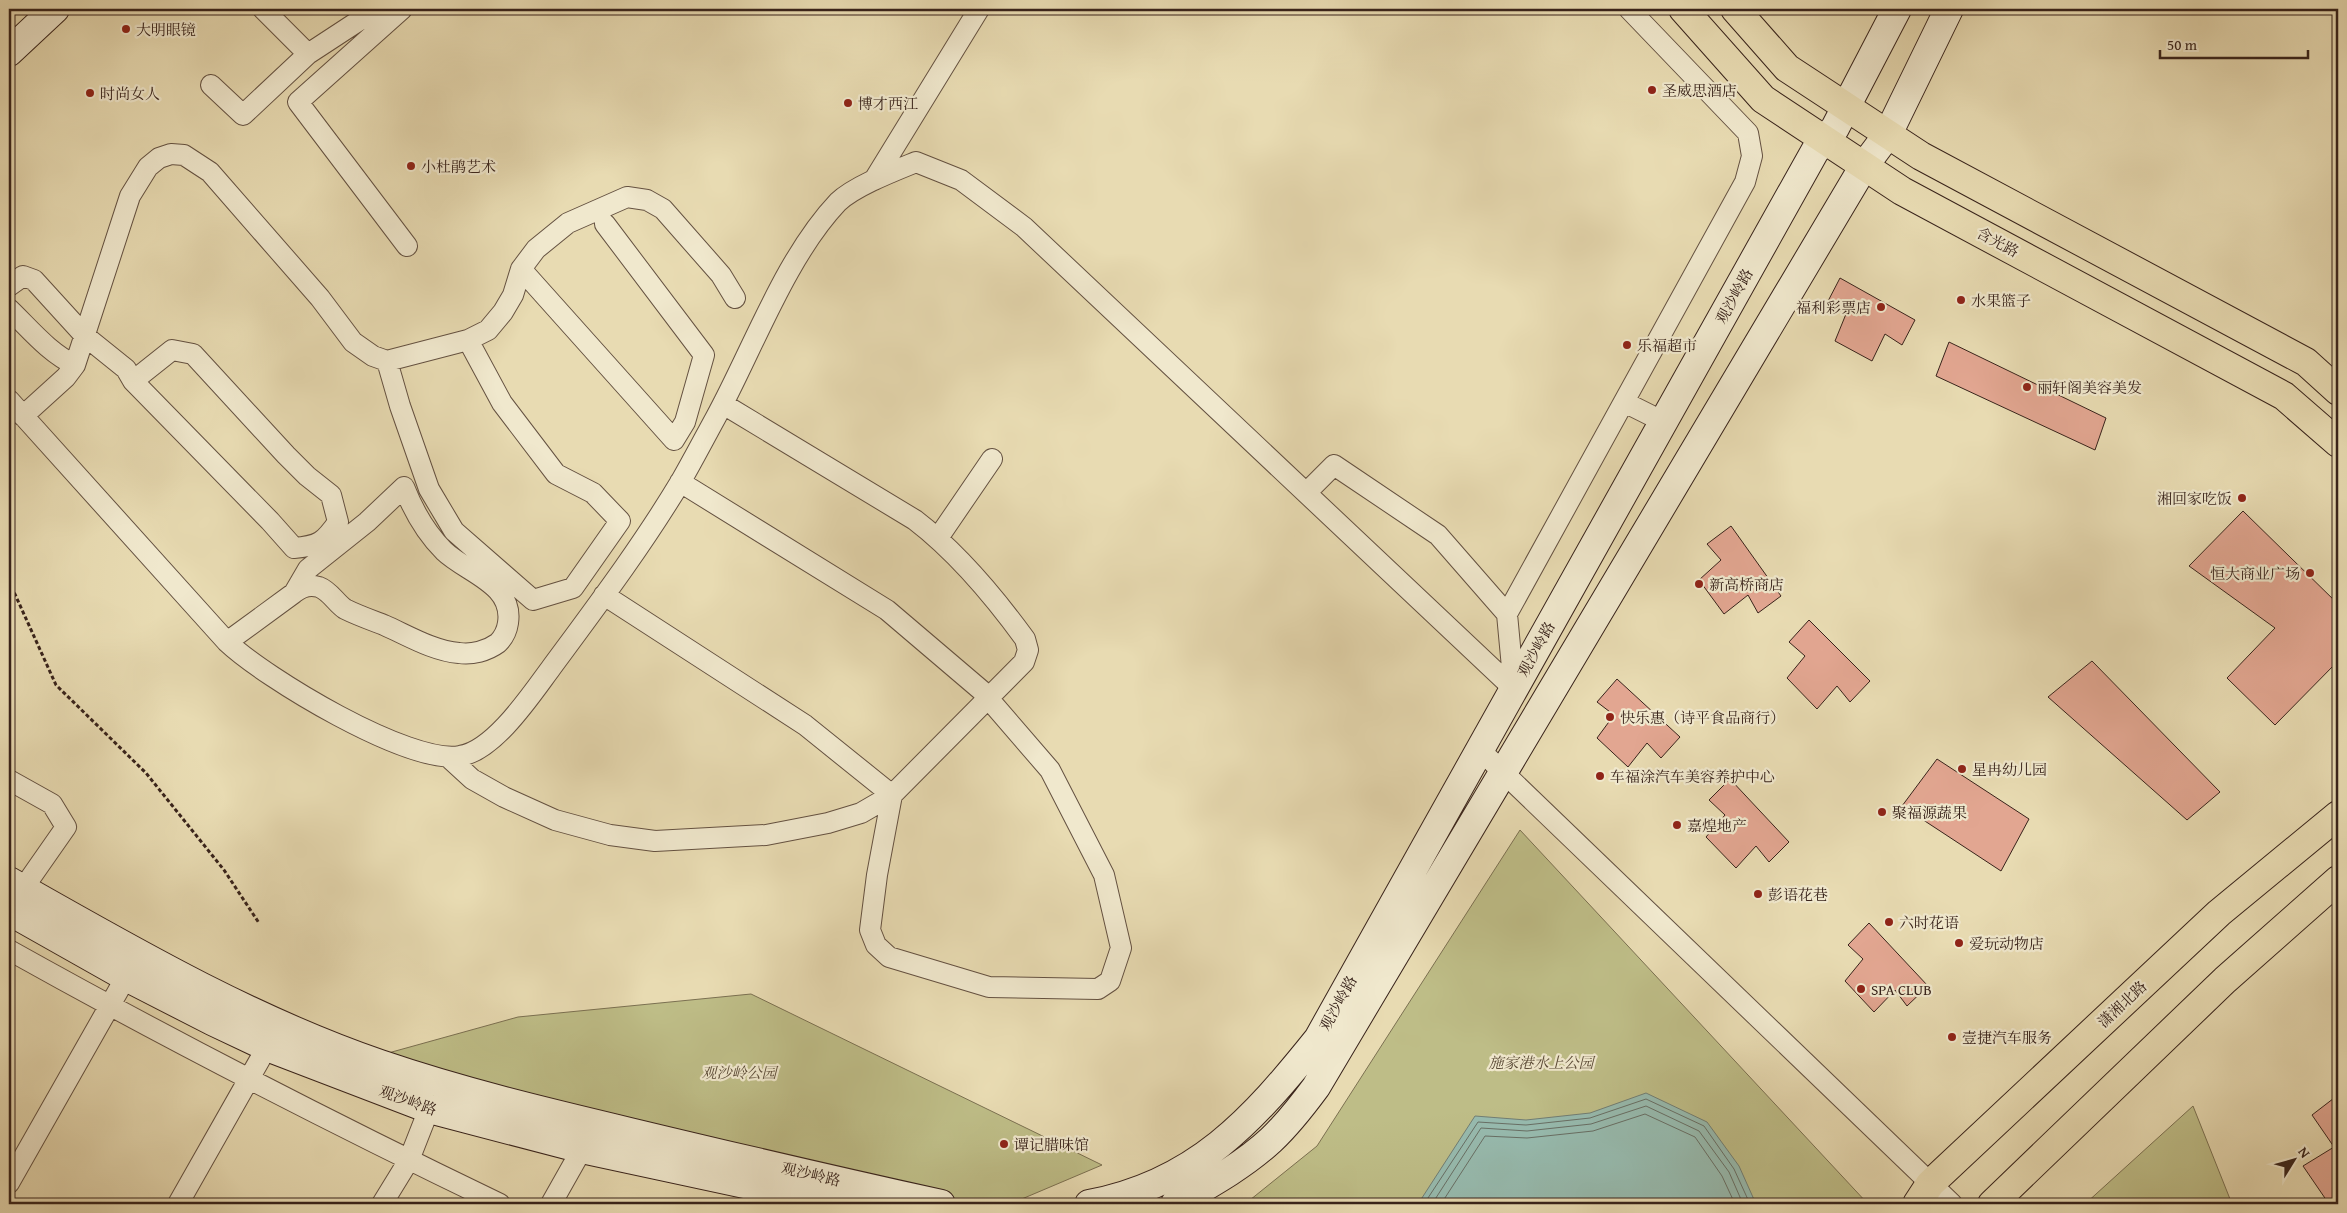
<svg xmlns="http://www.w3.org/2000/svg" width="2347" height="1213" viewBox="0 0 2347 1213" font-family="'Gentium Book Plus','Noto Serif SC',serif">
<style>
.green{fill:#bebd87;stroke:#7b7051}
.water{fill:#97bbaf;stroke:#717e74}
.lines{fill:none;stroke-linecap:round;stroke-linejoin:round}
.shore{stroke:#686f65;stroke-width:1}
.building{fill:#e2a691;stroke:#38231b}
.street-casing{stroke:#645141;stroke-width:22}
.secondary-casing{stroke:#38231b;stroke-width:30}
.primary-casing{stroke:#38231b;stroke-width:30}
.path{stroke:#38231b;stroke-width:3;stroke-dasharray:4 2.5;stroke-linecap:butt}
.street{stroke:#f0e8cd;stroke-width:20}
.secondary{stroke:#f0e8cd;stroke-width:28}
.primary{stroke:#e8dbb2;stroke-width:28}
.poi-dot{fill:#8f2418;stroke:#f0e8cd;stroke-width:2}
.labels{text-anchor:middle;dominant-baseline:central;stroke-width:4.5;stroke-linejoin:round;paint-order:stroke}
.poi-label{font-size:15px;fill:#38231b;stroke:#f0e8cd;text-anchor:start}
.street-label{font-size:15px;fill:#38231b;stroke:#f0e8cd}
.park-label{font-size:15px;font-style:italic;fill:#5a4a36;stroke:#f0e8cd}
</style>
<rect width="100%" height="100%" fill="#e8dbb2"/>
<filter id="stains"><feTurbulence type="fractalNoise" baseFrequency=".004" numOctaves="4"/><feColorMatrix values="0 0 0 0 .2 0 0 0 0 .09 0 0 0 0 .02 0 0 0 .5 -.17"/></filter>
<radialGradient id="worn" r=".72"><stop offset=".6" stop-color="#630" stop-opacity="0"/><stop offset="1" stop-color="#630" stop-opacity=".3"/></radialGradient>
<path class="green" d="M 1520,830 L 1868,1204 L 1245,1204 L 1317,1146 Z
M 751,994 L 1102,1165 L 1010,1204 L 947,1204 L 381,1055 L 518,1017 Z
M 2193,1106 L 2232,1204 L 2085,1204 Z"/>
<path class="water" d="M 1646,1093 L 1707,1122 L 1739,1166 L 1756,1204 L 1418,1204 L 1475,1116 L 1526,1120 L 1590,1113 Z"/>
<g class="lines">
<path class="shore" d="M 1424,1204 L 1478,1122 L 1526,1125 L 1590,1118 L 1646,1099 L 1704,1126 L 1734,1169 L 1750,1204
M 1432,1204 L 1481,1128 L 1527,1131 L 1591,1124 L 1646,1106 L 1699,1131 L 1729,1172 L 1743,1204
M 1441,1204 L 1485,1136 L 1527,1138 L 1593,1131 L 1645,1114 L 1695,1137 L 1722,1176 L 1735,1204"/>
</g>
<path class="building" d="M 1840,278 L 1915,320 L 1902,345 L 1885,334 L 1872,361 L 1835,341 L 1846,314 L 1826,305 Z
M 1949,342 L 2106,418 L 2095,450 L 1936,376 Z
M 2243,511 L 2338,604 L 2338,661 L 2275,725 L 2227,678 L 2275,628 L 2189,566 Z
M 1731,526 L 1781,596 L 1758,613 L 1748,595 L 1724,614 L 1699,580 L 1721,560 L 1707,544 Z
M 1809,620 L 1870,681 L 1850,702 L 1837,686 L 1817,709 L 1787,678 L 1805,656 L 1789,642 Z
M 2092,661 L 2220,792 L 2187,820 L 2048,697 Z
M 1617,679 L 1680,737 L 1661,758 L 1647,743 L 1628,767 L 1597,738 L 1614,715 L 1597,702 Z
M 1937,759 L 2029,819 L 2001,871 L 1902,806 Z
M 1730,779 L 1789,842 L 1769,862 L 1756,846 L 1736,868 L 1706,837 L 1725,815 L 1709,800 Z
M 1869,923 L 1928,986 L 1907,1006 L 1895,990 L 1874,1012 L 1845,981 L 1863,959 L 1848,945 Z
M 2338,1095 L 2338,1204 L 2329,1204 L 2303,1166 L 2334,1147 L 2312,1115 Z"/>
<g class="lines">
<defs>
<path id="street" d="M 263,9 L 308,54
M 402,9 L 298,102 L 407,246
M 211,85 L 243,115 L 308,54 L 363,18 L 383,9
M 874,180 L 979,9
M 521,269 L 674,440 L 685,422 L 704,355 L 605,224
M 9,286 L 23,276 L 34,280 L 85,336 L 126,369 L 133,381 L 270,521 L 294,548 C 319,546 324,542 338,522 L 331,495 L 307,476 L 286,455 L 193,354 L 172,350 L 133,381
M 9,309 C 30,329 49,353 75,365
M 387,361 L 400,406 L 429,489 L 454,531 L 533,600 L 573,588 L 620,521 L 593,493 L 556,474 L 502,403 L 468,340
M 9,400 L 227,642 C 265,678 409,765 460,756 C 494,751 531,695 551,668 C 596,607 642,546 681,481 C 693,460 704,439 716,417 C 753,349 785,258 838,202 C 855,186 894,171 916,162 L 961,180 L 1024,227 L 1514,689
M 1624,402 L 1664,422
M 23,416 L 66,377 L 75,365 L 130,196 L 148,167 L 159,158 L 171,154 L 184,155 L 210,172 L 320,298 L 353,342 L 373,356 L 387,361 L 468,340 L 488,330 L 503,312 L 513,295 L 521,269 L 536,249 L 568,223 L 627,197 L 647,200 L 663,209 L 721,275 L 735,298
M 1306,493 L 1334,465 L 1438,535 L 1507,614
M 938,538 L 992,459
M 604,595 L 805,725 L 892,795 L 877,875 L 870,930 L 876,945 L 889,957 L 989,987 L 1098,989 L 1110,981 L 1121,948 L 1104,875 L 1050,770 L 981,690 L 887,610 L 680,482
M 227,642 L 294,593 C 301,587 309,584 319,587 C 330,591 336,603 345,609 C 357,615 371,620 384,625 C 407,635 433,651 459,653 C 472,655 487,651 498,643 C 503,638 507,630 508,623 C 514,584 467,573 444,551 C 426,533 413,510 404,487 L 367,522 L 308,569 L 294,593
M 1514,689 L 1507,614 L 1745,182 L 1752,156 L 1748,133 L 1629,9
M 1480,750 L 1952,1204
M 448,757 L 472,779 L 504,797 L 555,820 L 610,835 L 655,841 L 766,835 L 828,823 L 861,813 L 892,795 L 1024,662 L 1028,650 L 1025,639 C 993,595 958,553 915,520 L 723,404
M 9,780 L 52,804 L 66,827 L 15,900
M 9,950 C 170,1040 334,1124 500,1204
M 9,1183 L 126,977
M 178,1204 L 267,1047
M 382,1204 L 409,1160 L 429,1109
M 551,1204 L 582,1149"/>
<path id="secondary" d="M 9,52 L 55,9
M 9,881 C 129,949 249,1019 380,1064 C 462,1092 546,1112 630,1132 C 734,1157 837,1181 941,1204
M 9,911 L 126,977 L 212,1021 L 267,1047 L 429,1109 L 582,1149 L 838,1204
M 1089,1204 C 1196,1184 1253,1120 1318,1039 L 1815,151 L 1835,128 L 1897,9
M 1175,1204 C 1208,1185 1243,1166 1271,1140 C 1288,1124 1302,1106 1316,1087 L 1864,166 L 1888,134 L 1949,9"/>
<path id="primary" d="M 1683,9 L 1763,99 L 1902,191 L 2284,396 L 2338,443
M 1735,9 L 1787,68 L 1921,156 L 2306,362 L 2338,391
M 1917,1204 L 1930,1184 L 2219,913 L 2338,815
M 1992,1204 L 2225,980 L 2338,880"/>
</defs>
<use href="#street" class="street-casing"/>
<use href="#secondary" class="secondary-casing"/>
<use href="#primary" class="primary-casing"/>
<path class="path" d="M 9,581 L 56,685 L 146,773 L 224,870 L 259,923"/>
<use href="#street" class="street"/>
<use href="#secondary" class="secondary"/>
<use href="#primary" class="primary"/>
</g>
<g class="poi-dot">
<circle cx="126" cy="29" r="5"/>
<circle cx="1652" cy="90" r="5"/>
<circle cx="90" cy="93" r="5"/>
<circle cx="848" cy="103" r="5"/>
<circle cx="411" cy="166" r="5"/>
<circle cx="1961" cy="300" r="5"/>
<circle cx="1881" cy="307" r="5"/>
<circle cx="1627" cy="345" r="5"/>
<circle cx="2027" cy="387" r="5"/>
<circle cx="2242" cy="498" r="5"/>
<circle cx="2310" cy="573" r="5"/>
<circle cx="1699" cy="584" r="5"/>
<circle cx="1610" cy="717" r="5"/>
<circle cx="1962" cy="769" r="5"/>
<circle cx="1600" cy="776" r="5"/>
<circle cx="1882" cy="812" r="5"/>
<circle cx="1677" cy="825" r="5"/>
<circle cx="1758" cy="894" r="5"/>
<circle cx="1889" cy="922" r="5"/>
<circle cx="1959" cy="943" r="5"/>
<circle cx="1861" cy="989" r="5"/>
<circle cx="1952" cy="1037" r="5"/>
<circle cx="1004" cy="1144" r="5"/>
</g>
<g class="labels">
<g class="poi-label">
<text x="136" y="29">大明眼镜</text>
<text x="1662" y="90">圣威思酒店</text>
<text x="100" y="93">时尚女人</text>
<text x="858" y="103">博才西江</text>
<text x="421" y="166">小杜鹃艺术</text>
<text x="1971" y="300">水果篮子</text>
<text x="1871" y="307" text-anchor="end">福利彩票店</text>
<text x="1637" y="345">乐福超市</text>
<text x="2037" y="387">丽轩阁美容美发</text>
<text x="2232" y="498" text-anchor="end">湘回家吃饭</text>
<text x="2300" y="573" text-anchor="end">恒大商业广场</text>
<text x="1709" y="584">新高桥商店</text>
<text x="1620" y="717">快乐惠（诗平食品商行）</text>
<text x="1972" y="769">星冉幼儿园</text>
<text x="1610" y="776">车福涂汽车美容养护中心</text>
<text x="1892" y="812">聚福源蔬果</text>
<text x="1687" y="825">嘉煌地产</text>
<text x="1768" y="894">彭语花巷</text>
<text x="1899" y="922">六时花语</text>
<text x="1969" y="943">爱玩动物店</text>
<text x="1871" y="989">SPA CLUB</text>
<text x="1962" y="1037">壹捷汽车服务</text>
<text x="1014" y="1144">谭记腊味馆</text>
</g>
<g class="street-label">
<text transform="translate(1998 242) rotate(28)">含光路</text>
<text transform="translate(1734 296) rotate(-61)">观沙岭路</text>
<text transform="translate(1536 649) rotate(-61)">观沙岭路</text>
<text transform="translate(1338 1003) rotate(-61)">观沙岭路</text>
<text transform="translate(2122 1004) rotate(-43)">潇湘北路</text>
<text transform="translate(408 1100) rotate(20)">观沙岭路</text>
<text transform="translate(811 1174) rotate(13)">观沙岭路</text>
</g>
<g class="park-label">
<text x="1541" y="1062">施家港水上公园</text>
<text x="739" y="1072">观沙岭公园</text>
</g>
</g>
<rect width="2347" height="1213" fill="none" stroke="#e8dbb2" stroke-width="30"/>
<rect x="10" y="10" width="2327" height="1193" fill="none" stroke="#38231b" stroke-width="2.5"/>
<rect x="15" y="15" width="2317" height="1183" fill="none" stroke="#38231b"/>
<g transform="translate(2294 1160) rotate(53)" stroke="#f0e8cd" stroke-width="4" paint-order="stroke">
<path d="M0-4L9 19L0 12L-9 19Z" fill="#38231b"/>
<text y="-8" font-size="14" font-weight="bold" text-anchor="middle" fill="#38231b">N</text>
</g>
<path d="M2160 50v8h148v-8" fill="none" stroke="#38231b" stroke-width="2.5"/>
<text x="2167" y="50" font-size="15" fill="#38231b" stroke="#f0e8cd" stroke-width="4" paint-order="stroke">50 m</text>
<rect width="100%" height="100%" filter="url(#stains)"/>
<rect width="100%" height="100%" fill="url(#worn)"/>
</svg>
